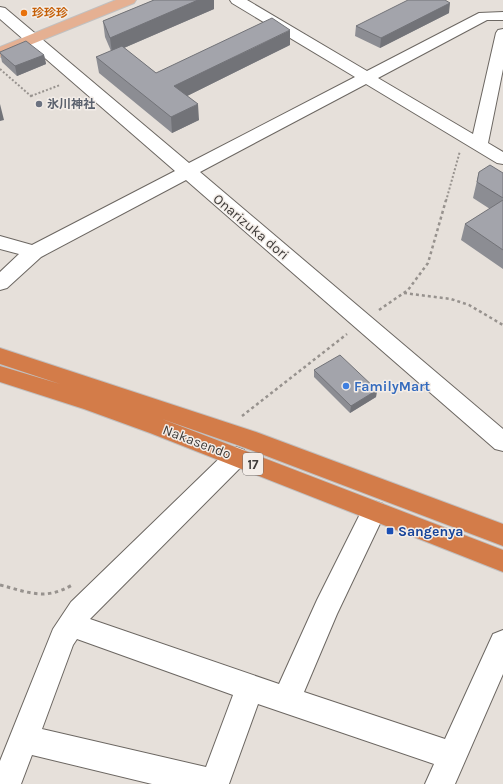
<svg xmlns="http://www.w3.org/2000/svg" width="503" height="784" viewBox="0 0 503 784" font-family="Karla,'Noto Sans JP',sans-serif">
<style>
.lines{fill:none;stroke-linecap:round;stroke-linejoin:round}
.minor-casing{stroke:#6c6762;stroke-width:2}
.major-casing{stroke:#c1c0c0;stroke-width:2}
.highway-casing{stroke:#c1c0c0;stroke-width:2}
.path-far2{stroke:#97928e;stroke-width:2;stroke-dasharray:2 2;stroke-linecap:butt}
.path-far1{stroke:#97928e;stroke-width:2.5;stroke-dasharray:3 3;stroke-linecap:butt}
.path{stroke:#97928e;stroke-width:3;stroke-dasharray:3.5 3.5;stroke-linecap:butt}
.minor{fill:#fff;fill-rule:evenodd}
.major{fill:#e5b092;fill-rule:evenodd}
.highway{fill:#d37c49;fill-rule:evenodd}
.wall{fill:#8c8d93}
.shaded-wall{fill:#727378}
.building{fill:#a3a4ab;stroke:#727378}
.food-dot{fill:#e8710a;stroke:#f3ede8;stroke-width:1.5}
.worship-dot{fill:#6b7280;stroke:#f3ede8;stroke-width:1.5}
.shop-dot{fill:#3f7fe0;stroke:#f3ede8;stroke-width:1.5}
.transit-dot{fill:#1a4fb4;stroke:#f3ede8;stroke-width:1.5}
.labels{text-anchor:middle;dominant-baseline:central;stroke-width:3;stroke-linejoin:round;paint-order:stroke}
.far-food-label{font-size:12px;font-weight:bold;fill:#c56008;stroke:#f3ede8;text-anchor:start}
.far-worship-label{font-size:12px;font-weight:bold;fill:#5b616d;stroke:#f3ede8;text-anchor:start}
.shield{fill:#f3ede8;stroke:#74706e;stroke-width:1}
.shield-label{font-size:13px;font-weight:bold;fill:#3e3b39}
.street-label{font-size:14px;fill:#3e3b39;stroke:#f3ede8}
.shop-label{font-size:14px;font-weight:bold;fill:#366cbe;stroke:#f3ede8;text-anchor:start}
.transit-label{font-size:14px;font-weight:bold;fill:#164399;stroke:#f3ede8;text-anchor:start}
</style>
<rect width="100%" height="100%" fill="#e6e0da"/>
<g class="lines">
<defs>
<path id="minor" d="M 230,0 L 247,0 L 367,71 L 479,13 L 503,12 L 503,20 L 487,20 L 378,78 L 473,134 L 496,33 L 498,30 L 503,29 L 503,69 L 488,143 L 503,152 L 503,164 L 497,163 L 366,84 L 200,172 L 503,429 L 503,451 L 495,449 L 186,180 L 41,257 L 7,288 L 0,290 L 0,272 L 19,254 L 0,249 L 0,236 L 32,245 L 175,171 L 0,19 L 0,7 L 5,8 L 189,163 L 355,77 L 232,3 Z
M 236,447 L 244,450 L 248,457 L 244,464 L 90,619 L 279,684 L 317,600 L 365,504 L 374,501 L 383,504 L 386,511 L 337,614 L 304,692 L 445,739 L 493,634 L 503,630 L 503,674 L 455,784 L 425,784 L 434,764 L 258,704 L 229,784 L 152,784 L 32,755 L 21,784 L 0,784 L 0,761 L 53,629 L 71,602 L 228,450 ZM 77,639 L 233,695 L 206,767 L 42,729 L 73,645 Z"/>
<path id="major" d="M 116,0 L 136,0 L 134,3 L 0,57 L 0,47 Z"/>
<path id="highway" d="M 0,348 L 256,432 L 503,524 L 503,546 L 240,446 L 162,419 L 503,550 L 503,572 L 150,433 L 84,409 L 0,382 L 0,366 L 60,384 L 0,364 Z"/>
</defs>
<use href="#minor" class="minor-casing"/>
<use href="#major" class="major-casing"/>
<use href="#highway" class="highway-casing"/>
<path class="path-far2" d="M 0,69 L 32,97
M 31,96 L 60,85
M 446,201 L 460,151"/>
<path class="path-far1" d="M 404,293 L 451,299 L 469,305 L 503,325
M 379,310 L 408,290 L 428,263 L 446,200
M 242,416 L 347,334"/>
<path class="path" d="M 0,585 C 28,592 45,601 72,585"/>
<use href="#minor" class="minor"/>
<use href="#major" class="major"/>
<use href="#highway" class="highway"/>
</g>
<path class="wall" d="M 154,0 L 214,0 L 214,9 L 124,48 L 156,73 L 290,45 L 187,96 L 199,120 L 172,133 L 99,73 L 96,57 L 111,51 L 105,37 L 103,21 Z
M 448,2 L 449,13 L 380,48 L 355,36 L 356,26 Z
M 0,52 L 44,55 L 46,64 L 17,76 L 2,62 Z
M 479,172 L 503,173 L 503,269 L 461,240 L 465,224 L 490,209 L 473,198 Z
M 314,370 L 377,390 L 376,397 L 350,413 L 314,377 Z"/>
<path class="shaded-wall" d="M 198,0 L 214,0 L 214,9 L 112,53 L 110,38 Z
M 450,3 L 449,13 L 380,48 L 381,38 Z
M 290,30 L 290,45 L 175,102 L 174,86 Z
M 44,55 L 46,64 L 17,76 L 15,66 Z
M 0,104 L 4,120 L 0,121 Z
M 198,104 L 199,120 L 172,133 L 171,117 Z
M 377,390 L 376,397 L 350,413 L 351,406 Z"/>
<path class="building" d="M 154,0 L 198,0 L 110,38 L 103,21 Z
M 408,0 L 445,0 L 450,3 L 381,38 L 356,26 Z
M 272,18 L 290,30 L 174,86 L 198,104 L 171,117 L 96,57 L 122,46 L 156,73 Z
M 26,41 L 44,55 L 15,66 L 0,53 L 0,52 Z
M 490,165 L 503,173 L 503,198 L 477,182 L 479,172 Z
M 503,200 L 503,250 L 465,224 Z
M 340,355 L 377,390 L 351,406 L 314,370 Z"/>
<circle class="food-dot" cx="24" cy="13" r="4"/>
<circle class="worship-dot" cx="39" cy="104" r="4"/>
<circle class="shop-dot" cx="346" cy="386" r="4"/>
<rect class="transit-dot" x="386" y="527" width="8" height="8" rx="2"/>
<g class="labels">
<g class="far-food-label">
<text x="32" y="13">珍珍珍</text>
</g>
<g class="far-worship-label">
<text x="47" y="104">氷川神社</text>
</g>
<rect class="shield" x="243" y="453" width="20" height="22" rx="3"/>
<g class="shield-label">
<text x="253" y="464">17</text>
</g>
<g class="street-label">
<text transform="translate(251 227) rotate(40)">Onarizuka dori</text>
<text transform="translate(197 442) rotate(21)">Nakasendo</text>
</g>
<g class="shop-label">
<text x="354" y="386">FamilyMart</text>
</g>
<g class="transit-label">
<text x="398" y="531">Sangenya</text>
</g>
</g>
</svg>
